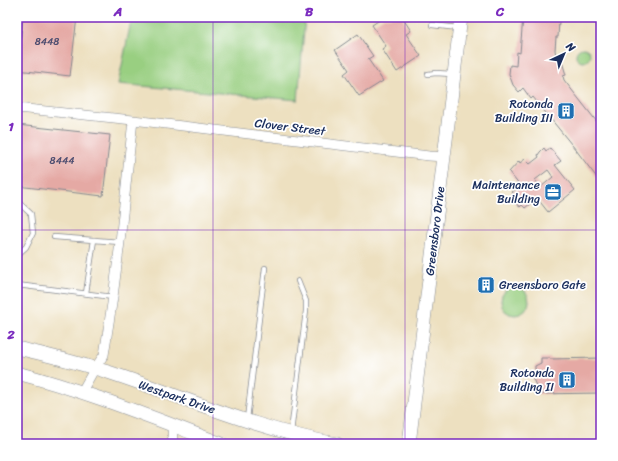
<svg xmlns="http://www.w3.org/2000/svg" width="618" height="461" viewBox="0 0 618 461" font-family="Sriracha,sans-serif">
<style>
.green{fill:#99cf81;stroke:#5a7f70}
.building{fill:#e5a9a4;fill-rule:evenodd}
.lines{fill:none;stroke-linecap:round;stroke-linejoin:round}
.lane-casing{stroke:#84888f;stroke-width:6}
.street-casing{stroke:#84888f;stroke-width:10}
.secondary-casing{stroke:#84888f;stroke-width:14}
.lane{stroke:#fff;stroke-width:4.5}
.street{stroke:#fff;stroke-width:9}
.secondary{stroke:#fff;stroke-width:13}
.grid{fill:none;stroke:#7b2cbf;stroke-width:1;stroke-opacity:0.55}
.labels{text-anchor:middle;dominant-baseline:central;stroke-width:3.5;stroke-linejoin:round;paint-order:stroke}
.number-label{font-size:10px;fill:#4e4e70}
.poi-label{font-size:12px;fill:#1b2f5e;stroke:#fff;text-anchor:end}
.street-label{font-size:12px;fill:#1b2f5e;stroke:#fff}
.neatline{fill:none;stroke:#7b2cbf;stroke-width:1.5}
.grid-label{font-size:13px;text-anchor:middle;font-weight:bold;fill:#7b2cbf}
</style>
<rect width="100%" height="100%" fill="#fff"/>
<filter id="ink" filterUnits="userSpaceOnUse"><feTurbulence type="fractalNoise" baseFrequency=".025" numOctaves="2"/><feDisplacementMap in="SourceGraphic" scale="8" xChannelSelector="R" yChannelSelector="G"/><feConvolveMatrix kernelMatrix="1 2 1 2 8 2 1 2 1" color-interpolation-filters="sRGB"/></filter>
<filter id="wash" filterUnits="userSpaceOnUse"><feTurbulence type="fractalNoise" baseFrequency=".012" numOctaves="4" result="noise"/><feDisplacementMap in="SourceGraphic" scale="16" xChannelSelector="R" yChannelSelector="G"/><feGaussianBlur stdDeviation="0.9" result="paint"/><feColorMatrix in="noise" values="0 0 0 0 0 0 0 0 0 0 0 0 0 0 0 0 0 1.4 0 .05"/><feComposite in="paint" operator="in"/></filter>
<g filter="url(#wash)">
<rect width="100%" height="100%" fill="#ede0c0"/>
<path class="green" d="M 132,17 L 305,17 L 298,100 L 118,84 Z
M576 55a7 7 0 1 1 14 0a7 7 0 1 1-14 0Z
M501 301a14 14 0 1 1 28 0a14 14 0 1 1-28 0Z"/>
<g id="blocks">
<path class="building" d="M 23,17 L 77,17 L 70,76 L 17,70 Z
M 384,17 L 402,17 L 411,31 L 406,34 L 421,56 L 397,72 L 382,49 L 386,46 L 372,25 Z
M 523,17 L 558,17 L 557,21 L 559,21 L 558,37 L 556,37 L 555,50 L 556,56 L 560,55 L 566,75 L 563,76 L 564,80 L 601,127 L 601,183 L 576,150 L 533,97 L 531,99 L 523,88 L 519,92 L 513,85 L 509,74 L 510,65 L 516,66 L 517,52 L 520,53 Z
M 358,34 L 373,56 L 368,59 L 383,81 L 359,96 L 344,74 L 349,70 L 335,50 Z
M 17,125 L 110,135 L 103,196 L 17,186 Z
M 544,148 L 546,151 L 550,148 L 561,161 L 555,165 L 575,190 L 548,212 L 537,198 L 525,208 L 522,205 L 520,207 L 516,204 L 514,200 L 516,197 L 512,192 L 520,186 L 509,172 L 519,161 L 520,163 L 525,159 L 530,164 L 539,157 L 538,155 L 540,152 ZM 548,170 L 553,177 L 541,187 L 535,180 Z
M 482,281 L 491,282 L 490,290 L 481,288 Z
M 541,358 L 550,358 L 550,359 L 601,358 L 601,393 L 535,394 L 532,388 L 536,386 L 531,374 L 535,373 L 535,366 L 541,363 Z"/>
</g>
</g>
<g filter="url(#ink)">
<use href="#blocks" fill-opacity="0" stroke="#84888f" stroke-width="1"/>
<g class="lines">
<defs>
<path id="lane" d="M 432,25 L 458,28
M 428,74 L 436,73 L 452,74
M 17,201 L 31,214 L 33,233 L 26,247 L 17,255
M 54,237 L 120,242
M 17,285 L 113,297
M 86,293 L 94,240
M 247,419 L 265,268
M 291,432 L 306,311 L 306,301 L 298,281"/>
<path id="street" d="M 17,108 L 133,120 L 429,156 L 444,157
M 81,393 L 95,368 L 104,355 L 113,297 L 120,242 L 133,120
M 172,425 L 173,444"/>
<path id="secondary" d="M 17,348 C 48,355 78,363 108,372 C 184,397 258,430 337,444
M 17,373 C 87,391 155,419 222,444
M 409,444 L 461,17"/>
</defs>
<use href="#lane" class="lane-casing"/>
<use href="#street" class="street-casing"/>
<use href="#secondary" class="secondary-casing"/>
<use href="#lane" class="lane"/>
<use href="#street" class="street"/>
<use href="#secondary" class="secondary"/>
</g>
</g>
<path class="grid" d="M 213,17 L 213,444M 405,17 L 405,444M 17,230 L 601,230"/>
<defs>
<symbol id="building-square" viewBox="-11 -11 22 22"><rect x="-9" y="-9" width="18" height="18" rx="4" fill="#1f6fb2" stroke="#fff"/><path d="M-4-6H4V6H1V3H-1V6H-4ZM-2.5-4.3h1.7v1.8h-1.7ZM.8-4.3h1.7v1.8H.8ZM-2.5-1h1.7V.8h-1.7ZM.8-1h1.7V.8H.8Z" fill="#fff"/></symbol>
<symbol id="office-square" viewBox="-11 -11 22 22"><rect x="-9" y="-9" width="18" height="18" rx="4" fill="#1f6fb2" stroke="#fff"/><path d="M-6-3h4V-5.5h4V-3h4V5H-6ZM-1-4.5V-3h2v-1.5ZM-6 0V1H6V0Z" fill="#fff"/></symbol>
</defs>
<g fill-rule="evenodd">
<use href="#building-square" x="556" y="101" width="20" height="20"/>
<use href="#office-square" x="543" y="182" width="20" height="20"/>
<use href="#building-square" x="476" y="275" width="20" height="20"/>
<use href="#building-square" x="557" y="370" width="20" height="20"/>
</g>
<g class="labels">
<g class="number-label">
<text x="47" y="42">8448</text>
<text x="62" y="161">8444</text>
</g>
<g class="poi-label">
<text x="553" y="104">Rotonda<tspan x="553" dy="14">Building III</tspan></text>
<text x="540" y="185">Maintenance<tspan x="540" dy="14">Building</tspan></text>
<text x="499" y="285" text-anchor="start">Greensboro Gate</text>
<text x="554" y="373">Rotonda<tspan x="554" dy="14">Building II</tspan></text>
</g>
<g class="street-label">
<text transform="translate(290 127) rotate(7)">Clover Street</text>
<text transform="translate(435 231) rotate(-83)">Greensboro Drive</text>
<text transform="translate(177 397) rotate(19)">Westpark Drive</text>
</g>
</g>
<rect width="618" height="461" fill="none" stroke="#fff" stroke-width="44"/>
<g transform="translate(564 54) rotate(44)" stroke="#ffffff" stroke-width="3" paint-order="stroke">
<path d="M0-3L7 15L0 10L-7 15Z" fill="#1b2f5e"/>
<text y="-6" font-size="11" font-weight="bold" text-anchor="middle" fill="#1b2f5e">N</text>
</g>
<rect x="22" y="22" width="574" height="417" class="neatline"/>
<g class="grid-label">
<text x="118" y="16">A</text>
<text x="309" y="16">B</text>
<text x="500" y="16">C</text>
<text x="11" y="131">1</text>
<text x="11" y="339">2</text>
</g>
</svg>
